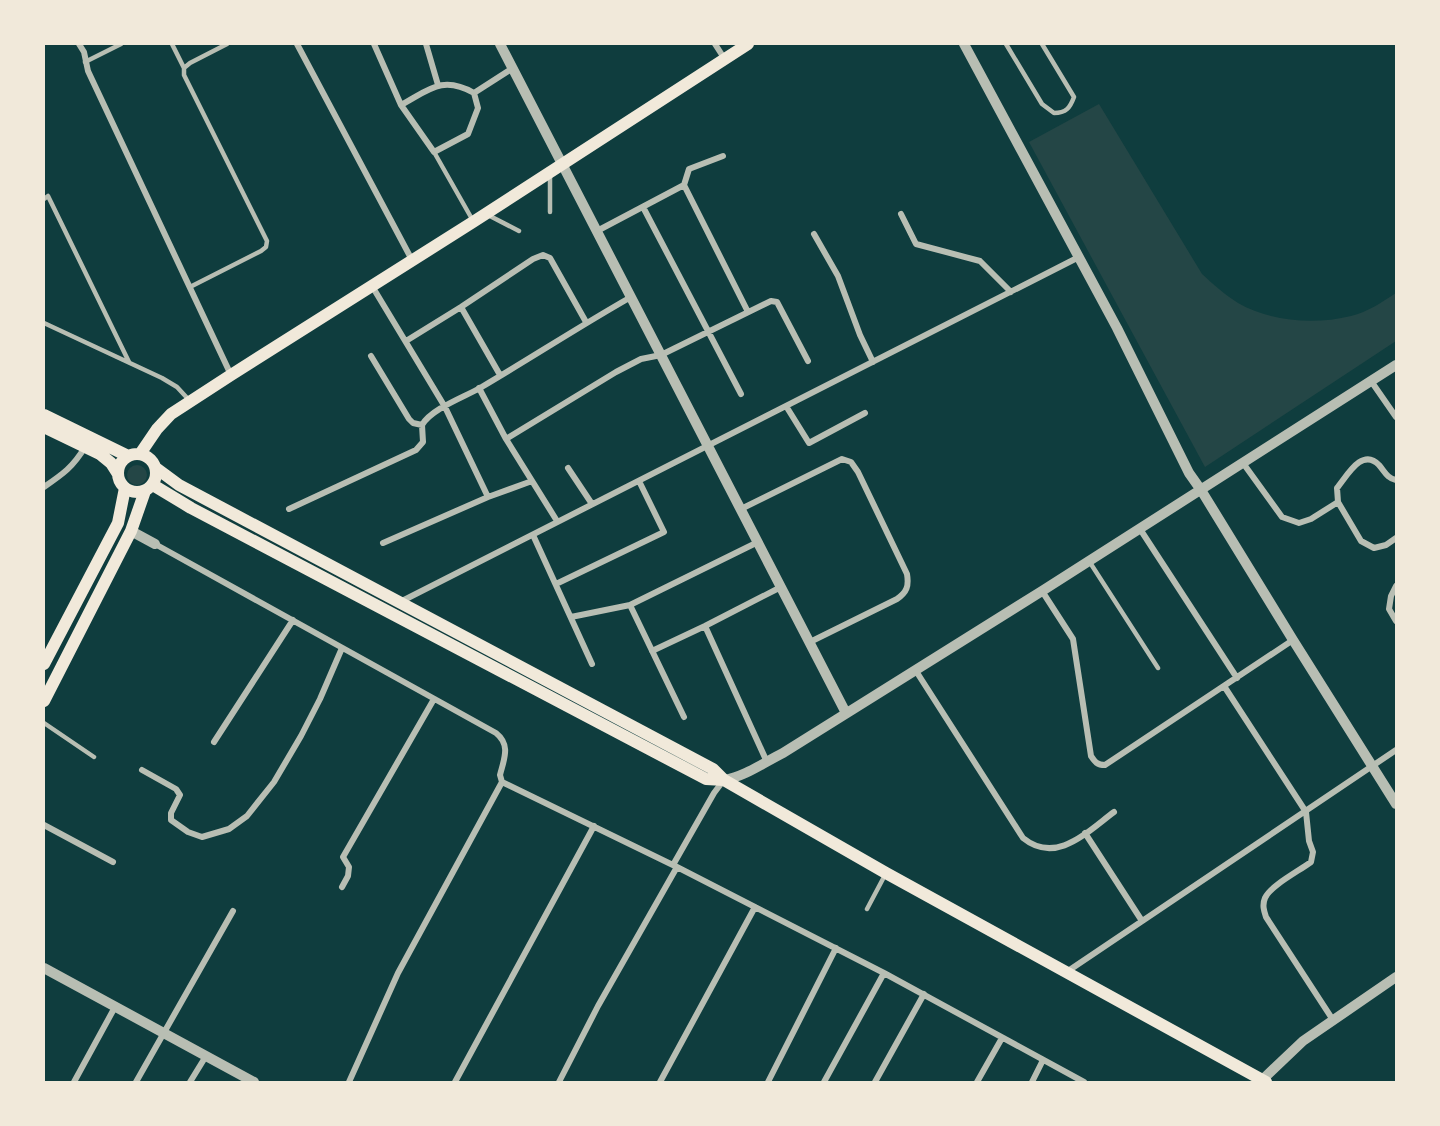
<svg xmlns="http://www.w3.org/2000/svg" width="1440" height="1126" viewBox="0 0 1440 1126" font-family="'Noto Sans',sans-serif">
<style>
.green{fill:#244646}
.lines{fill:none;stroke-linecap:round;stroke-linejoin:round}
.service{stroke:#b8beb3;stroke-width:4.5}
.minor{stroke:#b8beb3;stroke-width:6}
.tertiary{stroke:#b8beb3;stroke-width:10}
.secondary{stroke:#f1e9da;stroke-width:12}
</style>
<rect width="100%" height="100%" fill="#0f3d3e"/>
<path class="green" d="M 1099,104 L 1202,274 C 1213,284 1225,295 1238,303 C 1271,322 1315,325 1351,316 C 1368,312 1382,302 1396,293 L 1396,341 L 1205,467 L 1029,142 Z
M127 475a10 10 0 1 1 20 0a10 10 0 1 1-20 0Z"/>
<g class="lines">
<path class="service" d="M 172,44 L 184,68 L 184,75 L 267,241 L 266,247 L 261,251 L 190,287
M 1006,44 L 1042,104 L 1054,113 C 1066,113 1070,108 1074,97 L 1042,44
M 85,62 L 121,44
M 184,68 L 190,63 L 227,44
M 434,152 L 472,219
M 550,176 L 550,212
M 44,199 L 48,196 L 129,362
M 488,215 L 519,231
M 44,323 L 162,378 L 177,387 L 189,400
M 1089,561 L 1158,668
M 44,723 L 94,757
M 867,909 L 885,875"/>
<path class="minor" d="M 79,44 L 84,52 L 88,71 L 231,375
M 297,44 L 412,260
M 374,44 L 401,105 L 434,152 L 468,134 L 478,108 L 474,93 C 442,75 429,90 401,105
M 426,44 L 438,85
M 715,44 L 724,58
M 474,93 L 513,68
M 684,185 L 748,312
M 643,207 L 741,394
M 901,214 L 916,244 L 980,261 L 1011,292
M 597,231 L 684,185 L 689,169 L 723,156
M 814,234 L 838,276 L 860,335 L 873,362
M 372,286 L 445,407 L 488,497
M 461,307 L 500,375
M 406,341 L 461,307 L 533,259 L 543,255 L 550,258 L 586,322
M 371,356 L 409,419 L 413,423 L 422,425
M 1371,381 L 1396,417
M 479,388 L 506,439 L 557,521
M 786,406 L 809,443 L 865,413
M 506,439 L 616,372 L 641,359 L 661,355 L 771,301 L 777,302 L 808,361
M 1243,463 L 1282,517 L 1299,523 L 1311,519 L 1338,502
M 568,468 L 592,504
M 1396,480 C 1387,478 1385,472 1379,465 C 1362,447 1347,476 1337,488 L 1338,502 L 1361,541 L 1374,548 L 1386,545 L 1396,538
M 44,487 C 63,474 73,467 85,447
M 289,509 L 416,450 L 423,442 L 422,425 C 431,409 464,397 480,388 C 531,358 580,326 631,297
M 741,509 L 842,459 L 851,462 L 858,472 L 907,574 C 909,586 907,592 897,599 L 810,642
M 1140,529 L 1237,678
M 533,535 L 592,664
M 383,543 L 488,497 L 532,481
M 155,544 L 496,733 C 511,745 504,759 500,775 L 502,782 L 677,867 L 884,973 L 1084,1082
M 556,584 L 664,532 L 639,481
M 1396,586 L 1391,596 L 1389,609 L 1396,621
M 1042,591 L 1073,639 L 1091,756 C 1095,762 1097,765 1105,765 L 1293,640
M 400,602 L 1079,257
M 630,605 L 684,717
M 571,617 L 630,605 L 758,542
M 705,626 L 767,762
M 652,651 L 705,626 L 781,587
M 916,671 L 1023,838 C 1056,865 1087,832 1114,812
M 1224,686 L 1306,812 L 1309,841 L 1313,852 L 1311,862 C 1299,871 1270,886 1265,898 C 1262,905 1264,911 1266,917 L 1333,1020
M 214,742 L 293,620
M 142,770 L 176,789 L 180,795 L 171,813 L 171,820 L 188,832 L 202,837 L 229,829 L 247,816 L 274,782 L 301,736 L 320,699 L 342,648
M 44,825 L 113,862
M 1085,833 L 1142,921
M 673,865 L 714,793 L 723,781
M 342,887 L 348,876 L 349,867 L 343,857 L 434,699
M 1068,971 L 1396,750
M 74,1082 L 115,1007
M 136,1082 L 233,911
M 190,1082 L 206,1056
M 349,1082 L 398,973 L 502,782
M 455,1082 L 594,826
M 559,1082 L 598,1006 L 677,867
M 660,1082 L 755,907
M 768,1082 L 836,948
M 824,1082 L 884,973
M 875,1082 L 924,994
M 977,1082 L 1002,1038
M 1032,1082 L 1043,1060"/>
<path class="tertiary" d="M 500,44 L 846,713
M 964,44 L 1117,328 L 1189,473 L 1201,490 L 1293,640 L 1396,804
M 131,531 L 155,544
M 724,780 C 746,776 763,763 783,753 L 1042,591 L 1396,365
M 44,968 L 254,1082
M 1262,1080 L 1303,1041 L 1396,977"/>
<path class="secondary" d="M 44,415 L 128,456
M 44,427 L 100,454 L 111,463 L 118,474
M118 473a19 19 0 1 1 38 0a19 19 0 1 1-38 0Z
M 140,454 L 157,429 L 171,414 L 231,375 L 473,222 L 748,44
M 156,468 L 179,485 L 713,769 L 724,780 L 886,873 L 1266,1082
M 153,485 L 191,508 L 706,779 L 724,780
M 44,664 L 118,523 L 125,488
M 44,701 L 131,531 L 145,491"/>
</g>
<rect width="1440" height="1126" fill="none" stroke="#f1e9da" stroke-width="90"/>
</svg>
